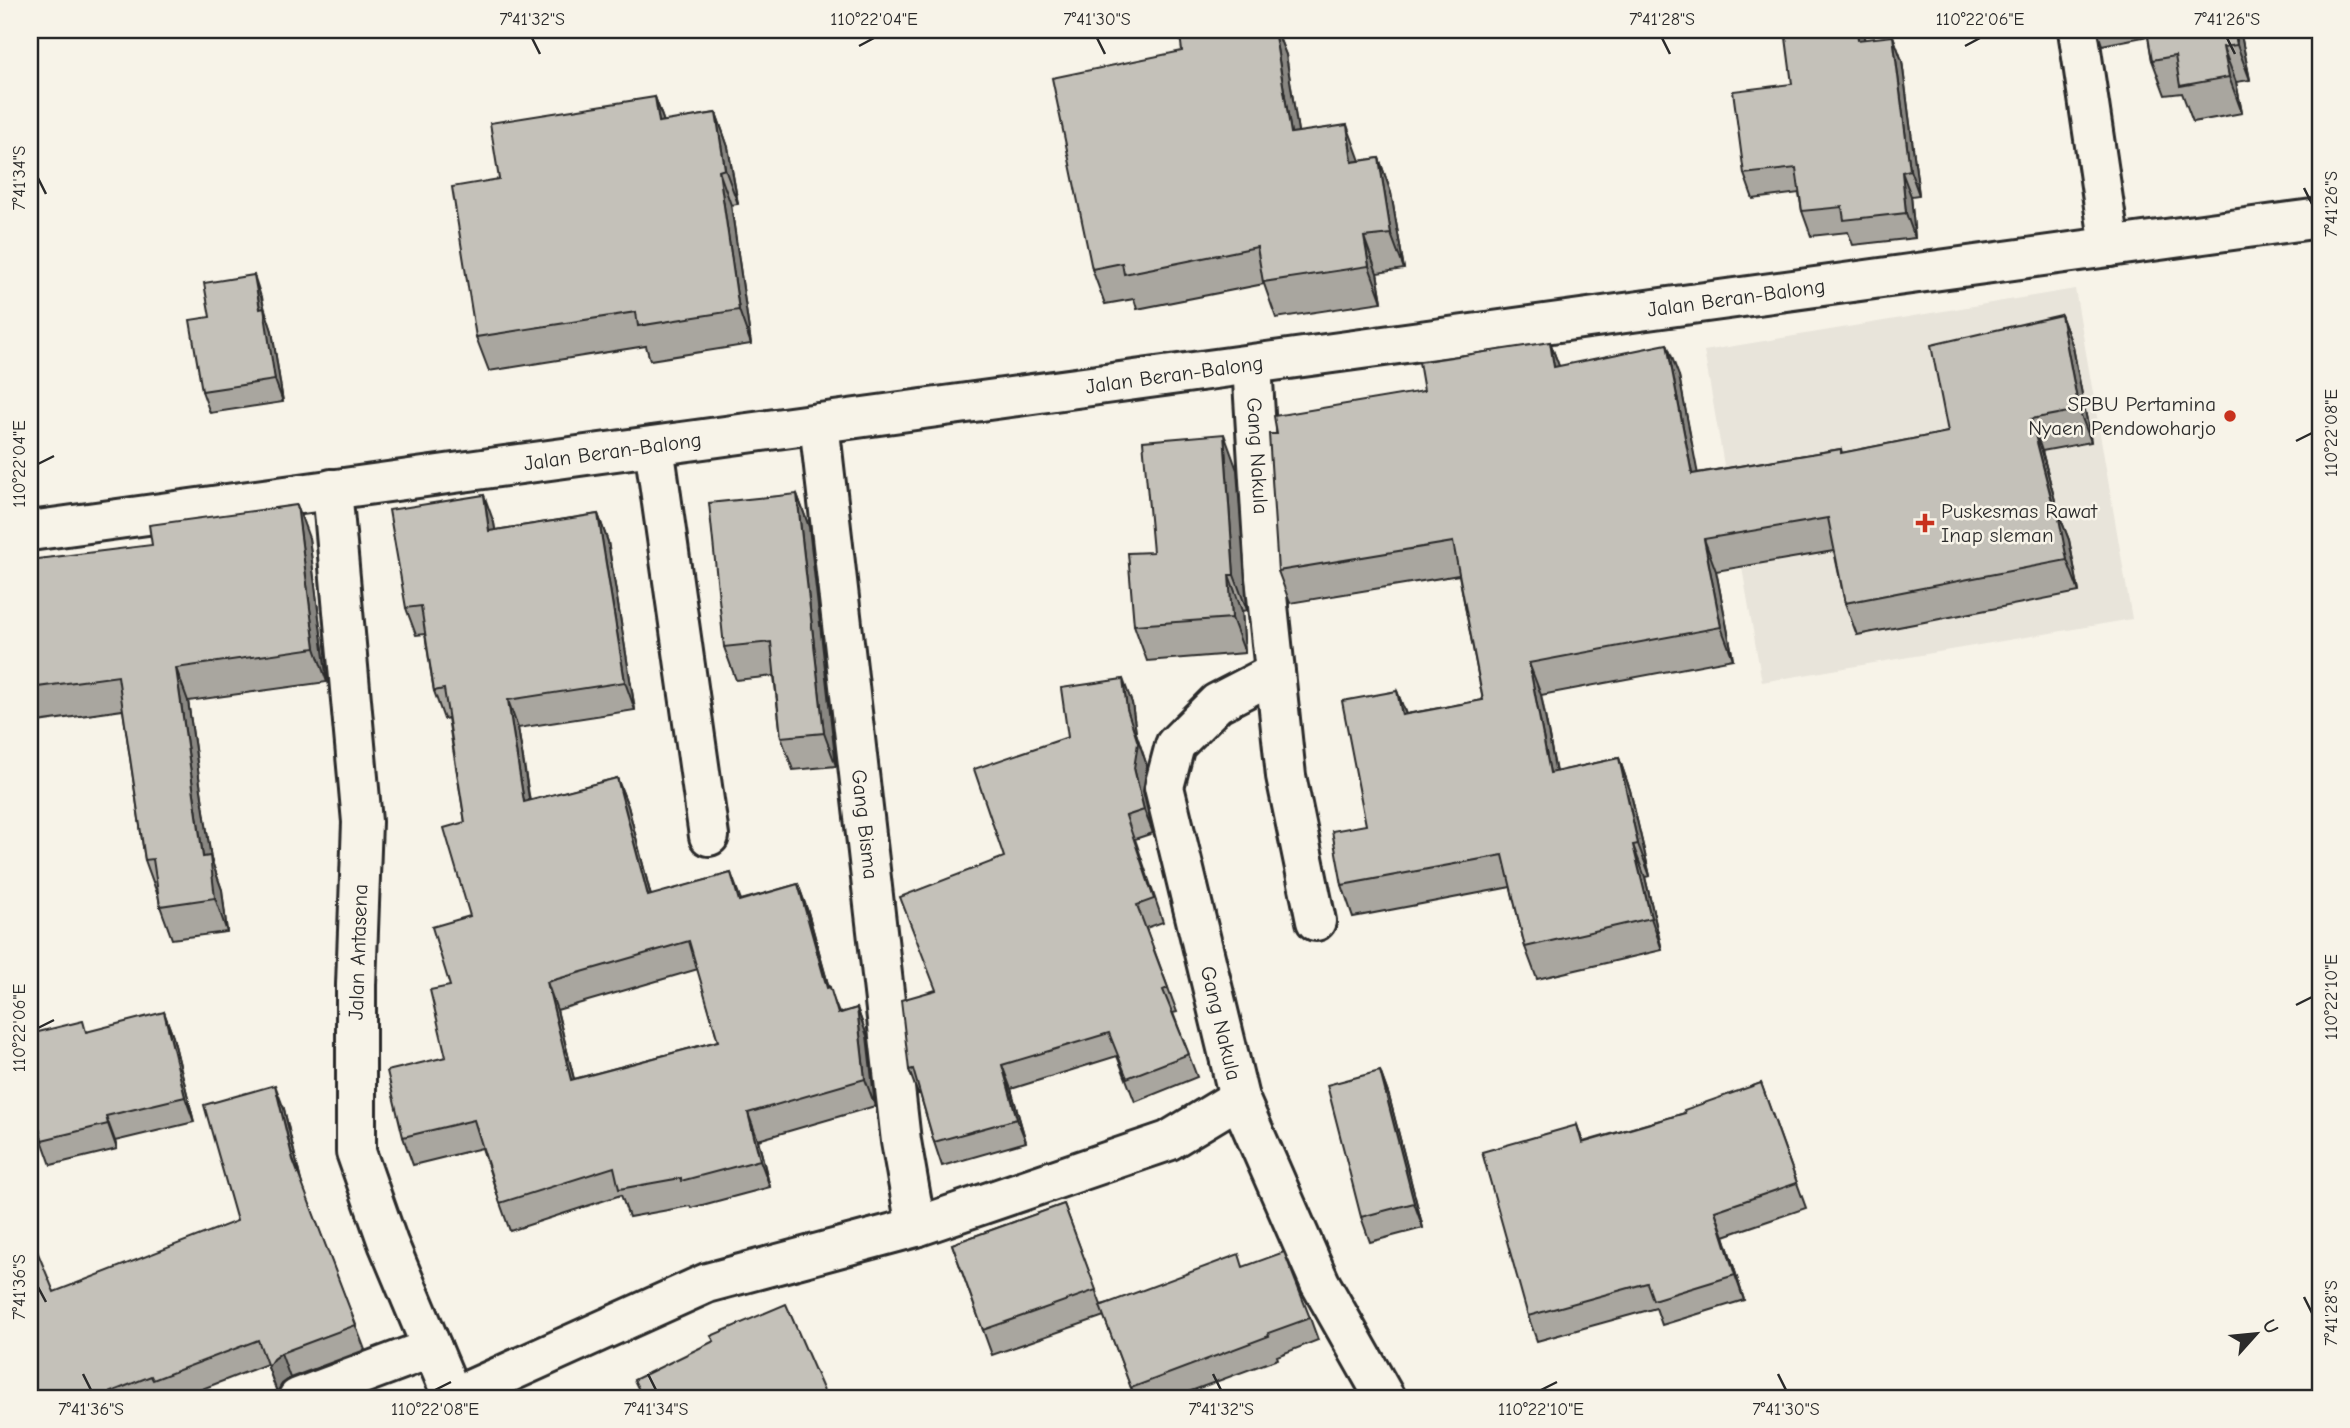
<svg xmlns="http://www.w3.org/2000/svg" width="2350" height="1428" viewBox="0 0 2350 1428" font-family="'Comic Neue',sans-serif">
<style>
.built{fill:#e8e4da}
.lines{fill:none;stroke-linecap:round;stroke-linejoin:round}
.minor-casing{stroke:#2b2b2b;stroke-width:44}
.secondary-casing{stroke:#2b2b2b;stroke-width:44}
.minor{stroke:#f7f3e8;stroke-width:38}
.secondary{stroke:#f7f3e8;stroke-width:38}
.wall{fill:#a9a69f;stroke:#2b2b2b;stroke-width:2;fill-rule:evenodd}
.shaded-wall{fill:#898782;stroke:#2b2b2b;stroke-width:2}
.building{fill:#c4c1b9;stroke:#2b2b2b;stroke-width:2;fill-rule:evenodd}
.ticks{fill:none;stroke:#2b2b2b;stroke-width:2.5}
.poi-dot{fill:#c8321e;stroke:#f7f3e8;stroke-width:2.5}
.labels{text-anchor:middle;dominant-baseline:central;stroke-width:5;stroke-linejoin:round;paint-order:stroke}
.street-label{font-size:21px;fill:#2b2b2b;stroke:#f7f3e8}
.poi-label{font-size:21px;fill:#2b2b2b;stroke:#f7f3e8;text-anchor:end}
.neatline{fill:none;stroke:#2b2b2b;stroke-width:2.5}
.ticks-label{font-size:18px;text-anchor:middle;fill:#2b2b2b}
</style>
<rect width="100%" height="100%" fill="#f7f3e8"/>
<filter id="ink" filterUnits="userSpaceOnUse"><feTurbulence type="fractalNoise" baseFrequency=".0143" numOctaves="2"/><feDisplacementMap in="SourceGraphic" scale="14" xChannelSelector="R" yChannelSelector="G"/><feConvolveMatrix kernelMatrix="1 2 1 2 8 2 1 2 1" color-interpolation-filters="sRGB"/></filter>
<g filter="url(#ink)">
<path class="built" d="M 2075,289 L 2132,619 L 1762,682 L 1704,351 Z"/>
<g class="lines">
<defs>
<g id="minor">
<path d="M 2078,30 L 2110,247"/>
<path id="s1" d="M 1252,365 L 1265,577 L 1286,776 L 1316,921"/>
<path id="s2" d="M 819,423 L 901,1141 L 916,1227"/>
<path d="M 654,446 L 709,836"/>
<path d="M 332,489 L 362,822 L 356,985 L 356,1152 L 388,1243 L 453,1398"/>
<path id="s3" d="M 1275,673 L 1217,703 L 1175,745 L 1164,787 L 1239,1098 L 1320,1283 L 1385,1398"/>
<path d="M 298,1398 L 432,1348"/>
<path d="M 452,1398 L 707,1283 L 916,1227 L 1168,1141 L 1239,1098"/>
</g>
<g id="secondary">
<path id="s4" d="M 30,531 L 2320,218"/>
</g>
</defs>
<use href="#minor" class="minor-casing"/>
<use href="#secondary" class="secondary-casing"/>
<use href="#minor" class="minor"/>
<use href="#secondary" class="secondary"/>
</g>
<path class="wall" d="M 1211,30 L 1276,30 L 1286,55 L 1298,132 L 1360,161 L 1379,158 L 1391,193 L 1404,269 L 1377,273 L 1382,302 L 1276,318 L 1264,284 L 1137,309 L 1134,299 L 1105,304 L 1092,269 L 1182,51 Z
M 2097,30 L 2240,30 L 2250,80 L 2236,82 L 2242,113 L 2193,122 L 2182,93 L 2165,95 L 2152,60 L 2148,36 L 2102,45 Z
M 1893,36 L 1902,61 L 1919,195 L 1911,196 L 1915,238 L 1853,245 L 1848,232 L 1811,236 L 1802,211 L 1799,193 L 1753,199 L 1744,174 L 1792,84 L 1864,40 Z
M 655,97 L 664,122 L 716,113 L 728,147 L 738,204 L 731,205 L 751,344 L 650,360 L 646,346 L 489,371 L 476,337 L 499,179 Z
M 262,297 L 264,309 L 272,331 L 283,402 L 210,413 L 202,391 L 210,317 Z
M 2061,315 L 2073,347 L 2091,442 L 2042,451 L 2058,512 L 2069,540 L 2079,592 L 1857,635 L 1845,603 L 1834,551 L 1716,571 L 1733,659 L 1541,695 L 1556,772 L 1619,758 L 1630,790 L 1650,876 L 1645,877 L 1662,950 L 1537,979 L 1525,947 L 1511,887 L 1353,917 L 1342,885 L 1366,825 L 1397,691 L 1406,714 L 1483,700 L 1459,575 L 1290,603 L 1278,571 L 1277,434 L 1424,391 L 1550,342 L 1559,366 L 1679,376 L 1697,473 L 1841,449 L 1842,453 L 1948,432 Z
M 1237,470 L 1247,610 L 1242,611 L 1245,653 L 1147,661 L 1134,625 L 1153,552 Z
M 797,494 L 809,527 L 836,766 L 793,770 L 781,737 L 774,676 L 736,680 L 724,647 Z
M 598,514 L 608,542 L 635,710 L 518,728 L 530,801 L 617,778 L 628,806 L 651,896 L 731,873 L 741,900 L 798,884 L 808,912 L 829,988 L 839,1013 L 857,1008 L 867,1036 L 875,1106 L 758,1140 L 770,1187 L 691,1208 L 690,1206 L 629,1217 L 621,1195 L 510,1231 L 500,1203 L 482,1148 L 413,1165 L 403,1137 L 446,1057 L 450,986 L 470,916 L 465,822 L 448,718 L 444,719 L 434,691 L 425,634 L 416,635 L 406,608 L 494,523 L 495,530 ZM 698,969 L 718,1041 L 574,1079 L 557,1010 Z
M 309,538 L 327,682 L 188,701 L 211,859 L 222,890 L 227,932 L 172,939 L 160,906 L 158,893 L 157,893 L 145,860 L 123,710 L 30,723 L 30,560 Z
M 1132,703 L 1136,733 L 1147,766 L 1143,791 L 1153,833 L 1135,839 L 1163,922 L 1146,928 L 1177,1012 L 1173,1013 L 1197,1077 L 1135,1102 L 1117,1056 L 1011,1089 L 1026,1142 L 942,1166 L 934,1142 L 920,1093 L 918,1094 L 909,1070 L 936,990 L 1068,737 Z
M 164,1012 L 173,1037 L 194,1122 L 115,1141 L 117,1149 L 51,1165 L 42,1140 Z
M 1380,1071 L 1389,1096 L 1423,1228 L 1370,1242 L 1361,1217 Z
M 1761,1083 L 1806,1208 L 1724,1236 L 1744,1300 L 1662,1325 L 1656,1308 L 1537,1341 L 1528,1316 L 1577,1125 L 1583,1142 L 1685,1113 Z
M 284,1109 L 301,1182 L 365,1350 L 290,1378 L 282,1384 L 277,1392 L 267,1364 L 179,1398 L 30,1398 L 237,1221 Z
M 1064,1204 L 1101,1305 L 1243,1267 L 1310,1318 L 1318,1340 L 1277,1356 L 1278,1359 L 1172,1398 L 1135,1398 L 1104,1316 L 992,1355 L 952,1244 Z"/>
<path class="shaded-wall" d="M 1274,30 L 1276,30 L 1286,55 L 1304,169 L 1291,133 Z
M 1857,30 L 1863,30 L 1868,65 L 1858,40 Z
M 2234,30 L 2240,30 L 2250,80 L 2237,45 Z
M 1893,36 L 1902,61 L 1919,195 L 1910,170 Z
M 2223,47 L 2236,82 L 2242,113 L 2229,77 Z
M 655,97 L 667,131 L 659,122 Z
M 716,113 L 728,147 L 738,204 L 725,169 Z
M 1347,125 L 1360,161 L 1352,162 Z
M 1379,158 L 1391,193 L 1404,269 L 1391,234 Z
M 719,171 L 731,205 L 751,344 L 739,310 Z
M 1902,172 L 1911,196 L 1915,238 L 1906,213 Z
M 1364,237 L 1377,273 L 1382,302 L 1369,266 Z
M 254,275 L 272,331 L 283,402 L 275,380 L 260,309 Z
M 2061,315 L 2073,347 L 2091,442 L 2079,410 Z
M 1550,342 L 1562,374 L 1554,367 Z
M 1667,344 L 1679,376 L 1704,506 L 1692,474 Z
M 2031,419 L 2042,451 L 2058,512 L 2069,540 L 2079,592 L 2067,560 Z
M 1224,434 L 1237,470 L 1247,610 L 1234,575 Z
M 797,494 L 809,527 L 836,766 L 824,733 Z
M 484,495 L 494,523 L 500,559 L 489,531 Z
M 297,505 L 309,538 L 327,682 L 315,648 Z
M 598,514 L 608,542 L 635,710 L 625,682 Z
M 1704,539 L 1716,571 L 1733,659 L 1721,627 Z
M 1229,575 L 1242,611 L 1245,653 L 1232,618 Z
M 1529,663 L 1541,695 L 1562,805 L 1550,773 Z
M 176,668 L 188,701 L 211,859 L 222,890 L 227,932 L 215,898 L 203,857 Z
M 1123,679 L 1132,703 L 1136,733 L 1147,766 L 1143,791 L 1153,833 L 1144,810 L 1134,768 Z
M 1397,691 L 1409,723 L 1402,715 Z
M 508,700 L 518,728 L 534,830 L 524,802 Z
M 1619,758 L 1630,790 L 1650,876 L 1638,844 Z
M 617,778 L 628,806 L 658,924 L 648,896 Z
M 1633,845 L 1645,877 L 1662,950 L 1651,918 Z
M 798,884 L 808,912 L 837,1016 L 827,988 Z
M 547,982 L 557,1010 L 581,1108 L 571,1080 Z
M 857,1008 L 867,1036 L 875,1106 L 865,1079 Z
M 164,1012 L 173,1037 L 194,1122 L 185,1097 Z
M 1002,1065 L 1011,1089 L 1026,1142 L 1017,1119 Z
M 1380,1071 L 1389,1096 L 1423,1228 L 1414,1203 Z
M 275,1085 L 284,1109 L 302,1185 L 293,1160 Z
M 748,1113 L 758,1140 L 770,1187 L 760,1160 Z
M 106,1116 L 115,1141 L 117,1149 L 108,1124 Z
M 1715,1211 L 1724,1236 L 1744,1300 L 1735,1275 Z
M 281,1353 L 290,1378 L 282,1384 L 277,1392 L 268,1367 L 273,1359 Z"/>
<path class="building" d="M 1211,30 L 1274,30 L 1291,133 L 1347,125 L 1352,162 L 1379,158 L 1391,234 L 1364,237 L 1369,266 L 1263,282 L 1257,247 L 1124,274 L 1122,263 L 1092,269 L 1052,78 L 1182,51 L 1180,35 Z
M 1785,30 L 1857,30 L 1858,40 L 1893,36 L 1910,170 L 1902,172 L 1906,213 L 1844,220 L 1842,207 L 1802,211 L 1796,168 L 1744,174 L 1733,91 L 1792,84 Z
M 2147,30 L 2234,30 L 2237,45 L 2223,47 L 2229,77 L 2180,86 L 2175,56 L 2152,60 Z
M 655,97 L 659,122 L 716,113 L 725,169 L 719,171 L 739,310 L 638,326 L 636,312 L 476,337 L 452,187 L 499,179 L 490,123 Z
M 254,275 L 260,309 L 264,308 L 275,380 L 202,391 L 190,320 L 210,317 L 204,283 Z
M 2061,315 L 2079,410 L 2031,419 L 2054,509 L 2057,508 L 2067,560 L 1845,603 L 1828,518 L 1704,539 L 1721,627 L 1529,663 L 1550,773 L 1619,758 L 1638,844 L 1633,845 L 1651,918 L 1525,947 L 1503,855 L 1342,885 L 1332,831 L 1366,825 L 1342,701 L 1397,691 L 1402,715 L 1483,700 L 1453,542 L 1278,571 L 1269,434 L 1277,434 L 1274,416 L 1424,391 L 1419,362 L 1550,342 L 1554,367 L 1667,344 L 1692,474 L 1841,449 L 1841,453 L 1948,432 L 1931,345 Z
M 1224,434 L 1234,575 L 1229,575 L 1232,618 L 1134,625 L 1128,553 L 1153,552 L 1143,441 Z
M 797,494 L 824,733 L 781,737 L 771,642 L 724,647 L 709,503 Z
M 484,495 L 489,531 L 598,514 L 625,682 L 508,700 L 524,802 L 617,778 L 648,896 L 731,873 L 739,901 L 798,884 L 827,988 L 830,987 L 838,1014 L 857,1008 L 865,1079 L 748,1113 L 760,1160 L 681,1181 L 681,1178 L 619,1189 L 614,1167 L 500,1203 L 474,1120 L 403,1137 L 387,1071 L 446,1057 L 430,990 L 450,986 L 432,927 L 470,916 L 444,828 L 465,822 L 444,689 L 434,691 L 421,606 L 406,608 L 389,510 ZM 689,941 L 718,1041 L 571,1080 L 547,982 Z
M 297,505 L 315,648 L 176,668 L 203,857 L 210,856 L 215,898 L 160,906 L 153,859 L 145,860 L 118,676 L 30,688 L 30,560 L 152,545 L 149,525 Z
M 1123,679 L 1127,709 L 1138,743 L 1134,768 L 1144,810 L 1126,816 L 1154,899 L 1137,905 L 1168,988 L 1163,990 L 1189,1054 L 1127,1078 L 1109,1033 L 1002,1065 L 1017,1119 L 934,1142 L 913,1069 L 909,1070 L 901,1000 L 936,990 L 900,897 L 1004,857 L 974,769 L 1068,737 L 1061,688 Z
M 164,1012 L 185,1097 L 106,1116 L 108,1124 L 42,1140 L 30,1090 L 30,1034 L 83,1021 L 86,1032 Z
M 1380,1071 L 1414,1203 L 1361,1217 L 1327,1085 Z
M 1761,1083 L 1797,1183 L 1715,1211 L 1735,1275 L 1653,1300 L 1647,1283 L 1528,1316 L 1482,1152 L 1577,1125 L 1582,1143 L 1685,1113 L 1684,1110 Z
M 275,1085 L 293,1160 L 356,1325 L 281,1353 L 273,1359 L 268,1367 L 258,1340 L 153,1380 L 151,1376 L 96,1398 L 30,1398 L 30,1234 L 54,1292 L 237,1221 L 204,1105 Z
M 1064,1204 L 1096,1290 L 983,1330 L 952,1244 Z
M 1284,1252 L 1310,1318 L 1268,1333 L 1269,1336 L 1131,1388 L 1100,1306 L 1239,1254 L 1243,1267 Z
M 786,1304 L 827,1398 L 643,1398 L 634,1380 L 714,1341 L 711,1336 Z"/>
</g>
<path class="ticks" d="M 532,38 L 540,54M 1097,38 L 1105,54M 1662,38 L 1670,54M 2227,38 L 2235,54M 859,46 L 874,38M 1965,46 L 1980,38M 38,178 L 46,194M 2304,188 L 2312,204M 2296,441 L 2312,433M 38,464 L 54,456M 2296,1005 L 2312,997M 38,1028 L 54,1020M 38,1287 L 46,1302M 2304,1297 L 2312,1313M 83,1374 L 91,1390M 648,1374 L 656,1390M 1213,1374 L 1221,1390M 1778,1374 L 1786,1390M 435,1390 L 451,1382M 1541,1390 L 1557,1382"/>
<g class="poi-dot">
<circle cx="2230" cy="416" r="7"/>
<path d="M1921.5 512.5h7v7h7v7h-7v7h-7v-7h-7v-7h7z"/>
</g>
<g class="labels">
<g class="street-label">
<text stroke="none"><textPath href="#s4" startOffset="1722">Jalan Beran-Balong</textPath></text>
<text stroke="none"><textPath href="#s4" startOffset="1155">Jalan Beran-Balong</textPath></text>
<text stroke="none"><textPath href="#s4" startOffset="588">Jalan Beran-Balong</textPath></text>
<text stroke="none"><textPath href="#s1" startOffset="91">Gang Nakula</textPath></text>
<text stroke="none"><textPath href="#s2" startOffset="404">Gang Bisma</textPath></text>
<text transform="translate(358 952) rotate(-88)">Jalan Antasena</text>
<text stroke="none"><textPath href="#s3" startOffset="411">Gang Nakula</textPath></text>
</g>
<g class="poi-label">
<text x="2216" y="404">SPBU Pertamina<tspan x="2216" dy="24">Nyaen Pendowoharjo</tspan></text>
<text x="1941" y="511" text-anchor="start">Puskesmas Rawat<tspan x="1941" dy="24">Inap sleman</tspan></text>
</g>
</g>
<rect width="2350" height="1428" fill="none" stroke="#f7f3e8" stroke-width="77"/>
<g transform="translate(2256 1334) rotate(63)" stroke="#f7f3e8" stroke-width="5" paint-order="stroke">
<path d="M0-5L12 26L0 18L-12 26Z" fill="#2b2b2b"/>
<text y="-10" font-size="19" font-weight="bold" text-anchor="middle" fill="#2b2b2b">U</text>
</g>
<rect x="38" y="38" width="2274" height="1352" class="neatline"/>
<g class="ticks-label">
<text x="532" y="25">7°41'32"S</text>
<text x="874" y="25">110°22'04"E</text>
<text x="1097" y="25">7°41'30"S</text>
<text x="1662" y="25">7°41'28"S</text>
<text x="1980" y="25">110°22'06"E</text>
<text x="2227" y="25">7°41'26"S</text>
<text transform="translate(19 178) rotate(-90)" y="6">7°41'34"S</text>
<text transform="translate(2331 204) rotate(-90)" y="6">7°41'26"S</text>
<text transform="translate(2331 433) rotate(-90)" y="6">110°22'08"E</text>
<text transform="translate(19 464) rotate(-90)" y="6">110°22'04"E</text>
<text transform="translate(2331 997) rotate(-90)" y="6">110°22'10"E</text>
<text transform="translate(19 1028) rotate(-90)" y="6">110°22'06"E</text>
<text transform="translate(19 1287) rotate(-90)" y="6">7°41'36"S</text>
<text transform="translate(2331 1313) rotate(-90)" y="6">7°41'28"S</text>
<text x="91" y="1415">7°41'36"S</text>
<text x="435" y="1415">110°22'08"E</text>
<text x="656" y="1415">7°41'34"S</text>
<text x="1221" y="1415">7°41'32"S</text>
<text x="1541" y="1415">110°22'10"E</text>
<text x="1786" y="1415">7°41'30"S</text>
</g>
</svg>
